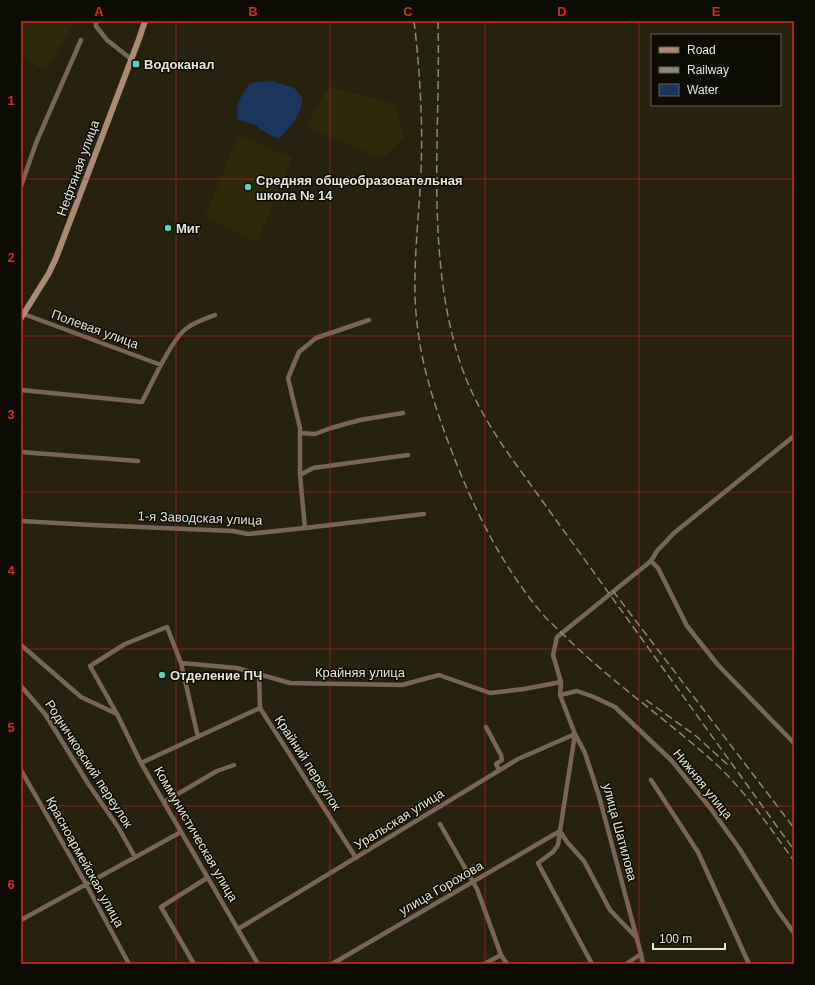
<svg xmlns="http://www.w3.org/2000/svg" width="815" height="985" viewBox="0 0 815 985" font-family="Arial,sans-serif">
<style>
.built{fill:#2f290c}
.water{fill:#1b365c}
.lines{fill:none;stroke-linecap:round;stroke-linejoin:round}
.street{stroke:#796557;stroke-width:4.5}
.secondary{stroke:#ab8a75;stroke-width:6}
.rail{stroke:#8c8978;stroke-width:1.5;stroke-dasharray:8 4;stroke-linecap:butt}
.grid{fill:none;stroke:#d62828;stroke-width:1;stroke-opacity:0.55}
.poi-dot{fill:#5dceb9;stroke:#0d0c04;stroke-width:1.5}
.labels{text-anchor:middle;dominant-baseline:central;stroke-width:3;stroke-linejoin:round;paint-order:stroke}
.poi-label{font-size:13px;font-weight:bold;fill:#e6e4d7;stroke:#0d0c04;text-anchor:start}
.street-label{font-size:13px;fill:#e6e4d7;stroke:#0d0c04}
.neatline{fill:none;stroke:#d62828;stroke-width:1.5}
.grid-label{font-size:13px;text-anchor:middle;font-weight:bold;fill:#d62828}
</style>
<rect width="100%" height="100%" fill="#26220d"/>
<path class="built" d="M 21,21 L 75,21 L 46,71 L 21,56 Z
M 329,87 L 394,104 L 404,138 L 382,158 L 305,127 Z
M 238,135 L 292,158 L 257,242 L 205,217 Z"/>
<path class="water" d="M 271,81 L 294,88 L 302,97 C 303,112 290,129 279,138 L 271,136 L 266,132 L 260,130 L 256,125 L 238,120 C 234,106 242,94 250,83 Z"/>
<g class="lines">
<path class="street" d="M 96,21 L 96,26 L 107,40 L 131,59
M 21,186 L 36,143 L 81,40
M 21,313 L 161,365
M 21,390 L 142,402 C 151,385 172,338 187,328 C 195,322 205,319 215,315
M 300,433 L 315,434 L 331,428 L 360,420 L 403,413
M 21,452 L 138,461
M 300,475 L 313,468 L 408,455
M 21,521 L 92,525 L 233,531 L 248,534 L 305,528 L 424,514
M 305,528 L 300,475 L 300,428 L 288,378 L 299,352 L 316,338 L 369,320
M 651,561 L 658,568 L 687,626 L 718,665 L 794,743
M 21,645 L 81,697 L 117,714
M 181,663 L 237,668 L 290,683 L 402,685 L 439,675 L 490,693 L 524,689 L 561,682
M 259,674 L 260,708 L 356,858
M 21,686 L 45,714 L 55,730 L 89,785 L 118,827 L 135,857
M 560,695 L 577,691 L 594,697 L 615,707 L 671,760 L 711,809 L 739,848 L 778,911 L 794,933
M 486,727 L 501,755 L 502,760 L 496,764 L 499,770
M 575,734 L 560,831 L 567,842 L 584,861 L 610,910 L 637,938
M 198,737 L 181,663 L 167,627 L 125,644 L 90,666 L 117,714 L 141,763 L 258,964
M 141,763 L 260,708
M 21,770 L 86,884 L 129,964
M 651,780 L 698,852 L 749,964
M 164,802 L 217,771 L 234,765
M 440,824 L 477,889 L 501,955 L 507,964
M 560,831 L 558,845 L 553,852 L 538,863 L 592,964
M 21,920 L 181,832
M 238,929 L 518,759 L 575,734
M 194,964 L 161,907 L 207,878
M 332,964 L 560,831
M 484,964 L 501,955
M 626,964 L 641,954
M 643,964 L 641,954 L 599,796 L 585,753 L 575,734 L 560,695 L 561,682 L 553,655 L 557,637 L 651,561 L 657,551 L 674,533 L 794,436"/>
<path class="secondary" d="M 21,318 L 49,273 L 56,258 L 139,39 L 145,21"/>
<path class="rail" d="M 414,21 C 420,71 423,122 421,173 C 419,214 414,255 415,296 C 417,353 432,400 452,452 C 475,512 504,570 546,618 C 554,626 563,634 571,642 C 617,686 670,722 717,765 C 747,793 770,828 794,861
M 438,21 C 441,135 424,258 462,368 C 474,402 494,434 515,463 L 794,850
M 613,591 L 794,828
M 646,700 L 696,736 L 728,765"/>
</g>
<path class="grid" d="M 176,21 L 176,964M 330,21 L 330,964M 485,21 L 485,964M 639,21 L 639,964M 21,179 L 794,179M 21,336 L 794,336M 21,492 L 794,492M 21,649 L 794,649M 21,806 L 794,806"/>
<g class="poi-dot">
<rect x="132" y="60" width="8" height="8" rx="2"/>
<circle cx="248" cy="187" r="4"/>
<circle cx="168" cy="228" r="4"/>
<circle cx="162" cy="675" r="4"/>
</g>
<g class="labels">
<g class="poi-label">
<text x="144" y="64">Водоканал</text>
<text x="256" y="180">Средняя общеобразовательная<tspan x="256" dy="15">школа № 14</tspan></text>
<text x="176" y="228">Миг</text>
<text x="170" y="675">Отделение ПЧ</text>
</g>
<g class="street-label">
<text transform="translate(78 168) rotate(-70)">Нефтяная улица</text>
<text transform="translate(95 329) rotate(20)">Полевая улица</text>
<text transform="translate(200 518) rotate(2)">1-я Заводская улица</text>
<text x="360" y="672">Крайняя улица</text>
<text transform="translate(308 763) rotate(57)">Крайний переулок</text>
<text transform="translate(89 764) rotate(57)">Родничковский переулок</text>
<text transform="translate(703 784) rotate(51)">Нижняя улица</text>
<text transform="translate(399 819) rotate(-32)">Уральская улица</text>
<text transform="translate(620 832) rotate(75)">улица Шатилова</text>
<text transform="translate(196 834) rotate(60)">Коммунистическая улица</text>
<text transform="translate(85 862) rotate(61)">Красноармейская улица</text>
<text transform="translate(441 888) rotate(-30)">улица Горохова</text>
</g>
</g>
<rect width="815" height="985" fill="none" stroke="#0d0c04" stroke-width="44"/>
<rect x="651" y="34" width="130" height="72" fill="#0d0c04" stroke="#646258"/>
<rect x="659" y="47" width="20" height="6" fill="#ab8a75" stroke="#646258"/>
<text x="687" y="54" font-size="12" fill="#e6e4d7">Road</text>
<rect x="659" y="67" width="20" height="6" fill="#8c8978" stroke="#646258"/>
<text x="687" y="74" font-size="12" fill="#e6e4d7">Railway</text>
<rect x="659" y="84" width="20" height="12" fill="#1b365c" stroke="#646258"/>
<text x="687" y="94" font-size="12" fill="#e6e4d7">Water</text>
<path d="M653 943v6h72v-6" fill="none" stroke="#e6e4d7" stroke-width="2"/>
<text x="659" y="943" font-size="12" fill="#e6e4d7" stroke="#0d0c04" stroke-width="3" paint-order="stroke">100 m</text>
<rect x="22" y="22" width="771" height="941" class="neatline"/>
<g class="grid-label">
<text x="99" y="16">A</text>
<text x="253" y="16">B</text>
<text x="408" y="16">C</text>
<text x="562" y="16">D</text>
<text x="716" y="16">E</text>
<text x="11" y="105">1</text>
<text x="11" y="262">2</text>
<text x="11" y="419">3</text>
<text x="11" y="575">4</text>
<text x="11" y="732">5</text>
<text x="11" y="889">6</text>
</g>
</svg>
